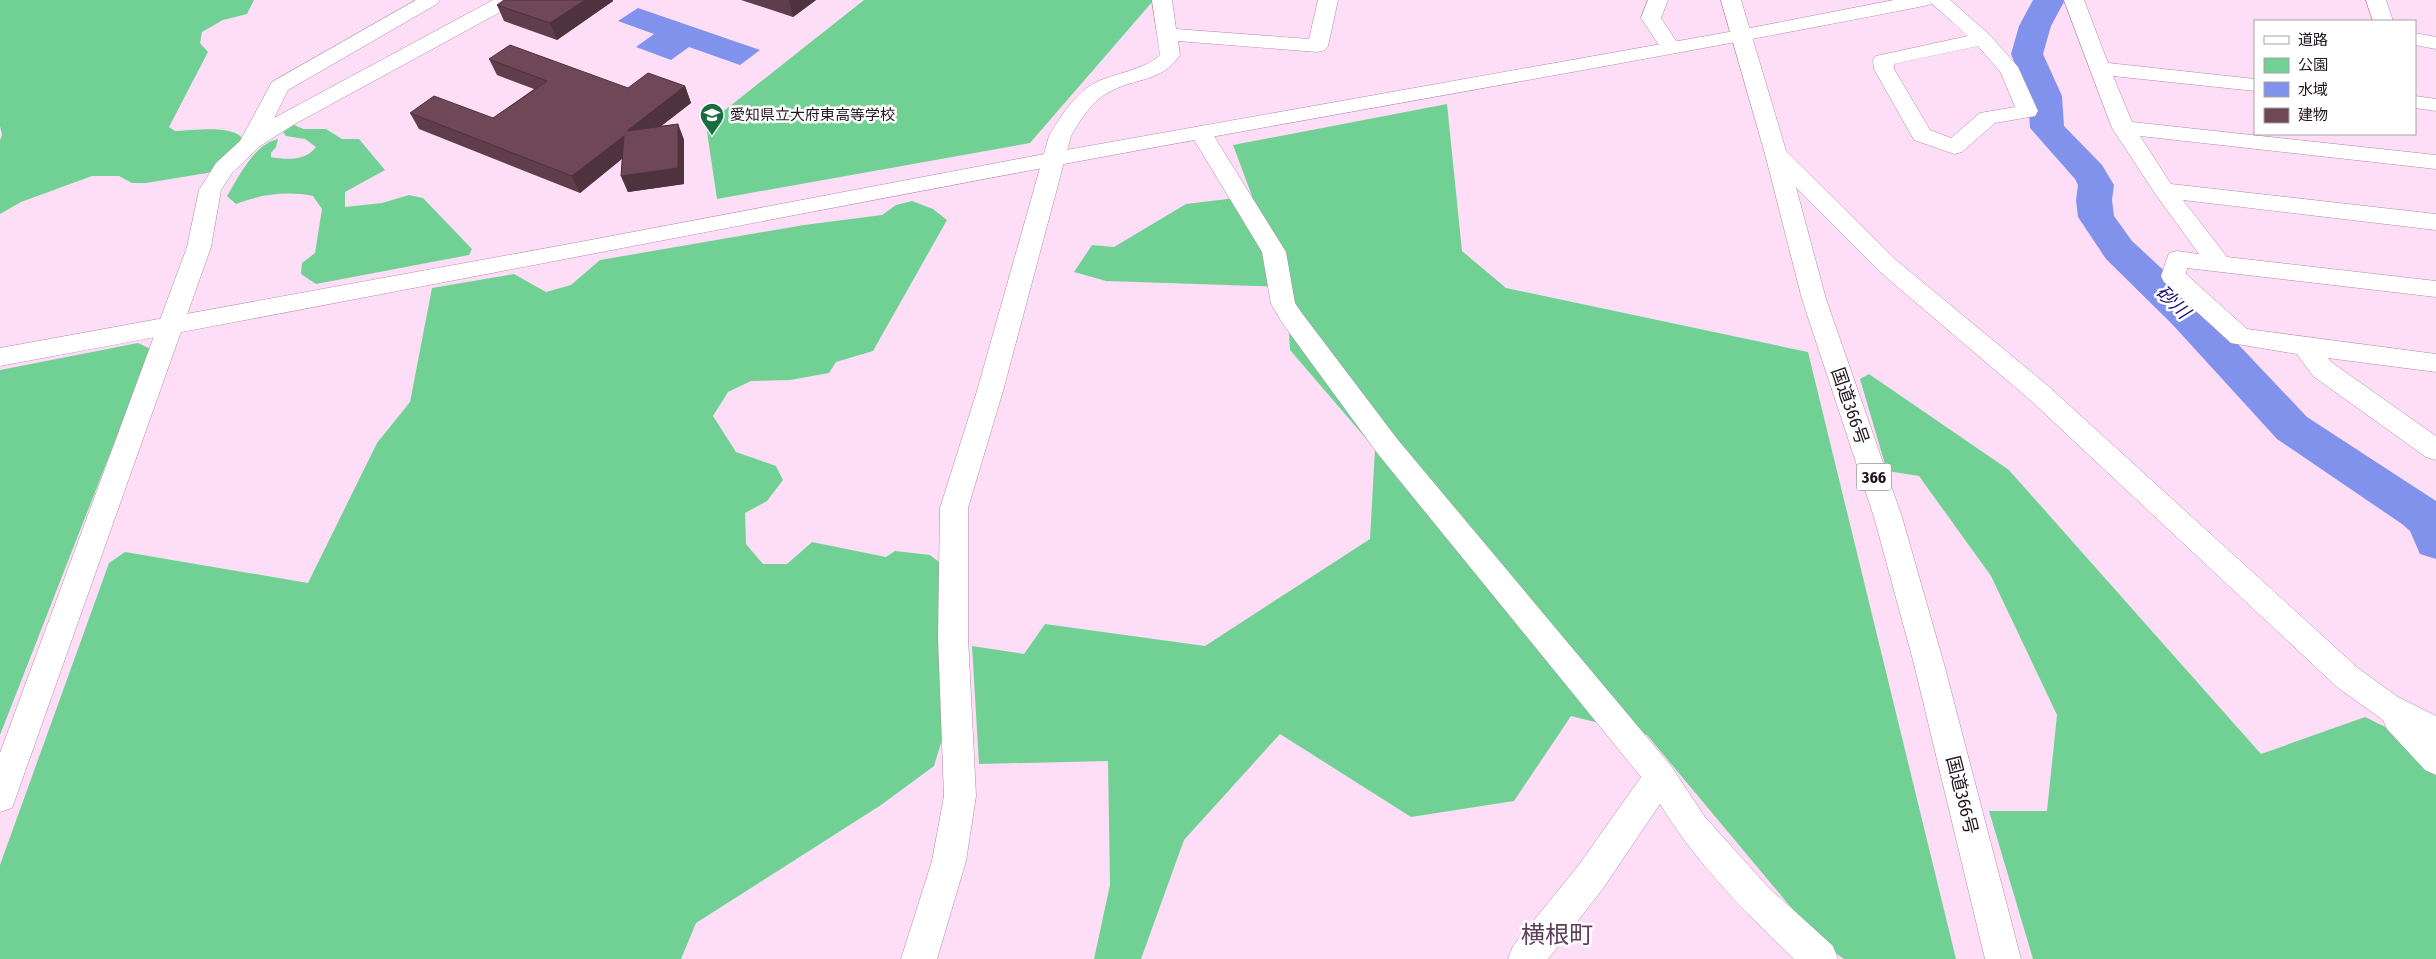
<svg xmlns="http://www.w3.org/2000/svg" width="2436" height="959" viewBox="0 0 2436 959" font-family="'Fira Sans Condensed','Noto Sans JP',sans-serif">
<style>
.green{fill:#71d194}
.water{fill:#8192ec}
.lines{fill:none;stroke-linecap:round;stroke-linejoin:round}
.river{fill:#8192ec;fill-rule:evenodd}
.minor-casing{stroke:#af8ba7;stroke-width:1}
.tertiary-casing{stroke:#af8ba7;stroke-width:1}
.trunk-casing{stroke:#af8ba7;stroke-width:1}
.minor{fill:#fff;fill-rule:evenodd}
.tertiary{fill:#fff;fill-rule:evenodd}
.trunk{fill:#fff;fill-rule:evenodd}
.wall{fill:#603d4b}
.shaded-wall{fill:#4e323d}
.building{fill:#704757;stroke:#4e323d}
.labels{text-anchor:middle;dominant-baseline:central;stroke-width:5;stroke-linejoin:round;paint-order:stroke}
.far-poi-label{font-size:15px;fill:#22141f;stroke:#fff;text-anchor:start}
.shield{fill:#fff;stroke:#645a62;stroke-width:1}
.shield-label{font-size:16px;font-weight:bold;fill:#22141f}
.street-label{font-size:18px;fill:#22141f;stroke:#fff}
.water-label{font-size:19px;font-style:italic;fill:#1d117b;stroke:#fff}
.near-quarter-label{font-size:24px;fill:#5e3e58;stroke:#fff}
</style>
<rect width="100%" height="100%" fill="#fedef6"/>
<path class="green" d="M 0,0 L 254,0 L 247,14 L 223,20 L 202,32 L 200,43 L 208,52 L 169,127 L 175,131 C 193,131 232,124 243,139 L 213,172 L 146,183 L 132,183 L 119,176 L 92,176 L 21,202 L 0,214 L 0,140 L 2,135 L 0,126 Z
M 864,0 L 1151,0 L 1153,1 L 1030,143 L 717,199 L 706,125 Z
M 1447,104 L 1462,251 L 1506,288 L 1808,352 L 1956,959 L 1844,959 L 1820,942 L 1647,735 L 1571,716 L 1514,801 L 1411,817 L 1280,734 L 1184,840 L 1141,959 L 1094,959 L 1110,885 L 1108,761 L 979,764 L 972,646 L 1024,654 L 1045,624 L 1205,646 L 1370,539 L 1375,449 L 1290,350 L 1286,287 L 1106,281 L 1074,272 L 1092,245 L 1114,247 L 1186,204 L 1252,196 L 1233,145 Z
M 294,125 L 304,129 L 326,129 L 342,139 L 359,139 L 385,170 L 345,192 L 345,207 L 382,203 L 409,195 L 423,198 L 472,249 L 469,255 L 316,284 L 301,274 L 302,263 L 315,253 L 322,209 L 313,196 C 286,191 262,194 236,204 L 227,196 C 239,177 254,144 278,139 L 276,147 L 271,153 L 271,157 C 286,160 306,161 316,147 L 305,139 L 286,136 L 283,132 Z
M 912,201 L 933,209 L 947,220 L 873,351 L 836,362 L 829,373 L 790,380 L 751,381 L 728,392 L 713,416 L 736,452 L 776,466 L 783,480 L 767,501 L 745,513 L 746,544 L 763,564 L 787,564 L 812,542 L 886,557 L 895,551 L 930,555 L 939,562 L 944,733 L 934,766 L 881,805 L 696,923 L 681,959 L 0,959 L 0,865 L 109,563 L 125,552 L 308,583 L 377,443 L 410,402 L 432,288 L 514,274 L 546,292 L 571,285 L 600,260 L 804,225 L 882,215 L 896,205 Z
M 138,343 L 151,349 L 0,735 L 0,370 Z
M 1869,374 L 2009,470 L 2261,754 L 2365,717 L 2436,752 L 2436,959 L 2033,959 L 1989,811 L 2047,811 L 2057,715 L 1991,576 L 1919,476 L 1887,471 L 1860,379 Z"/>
<path class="water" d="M 638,8 L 760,50 L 740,65 L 689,47 L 671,60 L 636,47 L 654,34 L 618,21 Z"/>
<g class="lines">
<path class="river" d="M 2033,0 L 2065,0 L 2051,26 L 2043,54 L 2062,96 L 2064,126 L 2102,165 L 2114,185 L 2112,200 L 2114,216 L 2132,241 L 2200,304 L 2307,417 L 2436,501 L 2436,559 L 2420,554 L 2410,531 L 2402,524 L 2277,439 L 2172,324 L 2106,259 L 2078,217 L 2076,200 L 2078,185 L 2075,179 L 2030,128 L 2028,96 L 2011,54 L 2019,26 Z"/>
<defs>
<path id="minor" d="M 416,0 L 440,0 L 437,4 L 288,90 L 274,118 L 493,0 L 518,0 L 515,4 L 293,125 L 260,146 L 232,173 L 221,190 L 211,247 L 16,797 L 12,808 L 0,812 L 0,753 L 187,247 L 199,190 L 216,163 L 240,141 L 272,82 Z
M 1152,0 L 1172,0 L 1176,29 L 1309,39 L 1318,0 L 1338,0 L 1328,46 L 1325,50 L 1318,52 L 1178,41 L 1180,55 C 1161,83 1136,77 1109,92 C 1092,101 1080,120 1071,136 L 1003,391 L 968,508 L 968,637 L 976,796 L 966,861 L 937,959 L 901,959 L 932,861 L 944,796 L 938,637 L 940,508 L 977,391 L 1049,136 C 1062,114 1079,87 1104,79 C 1123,72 1142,69 1158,57 L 1160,55 Z
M 1648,0 L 1668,0 L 1661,18 L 1680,47 L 1677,51 L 1670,53 L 1663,51 L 1641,18 Z
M 1928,0 L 1950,0 L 1990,35 L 2018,67 L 2038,111 L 2035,116 L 1995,123 L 1962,152 L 1954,154 L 1914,140 L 1874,69 L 1873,60 L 1876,56 L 1968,36 ZM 1978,46 L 2001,73 L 2015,107 L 1980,113 L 1951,138 L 1930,130 L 1894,69 L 1894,64 Z
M 2064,0 L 2084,0 L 2108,63 L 2255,79 L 2255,91 L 2113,76 L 2132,122 L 2436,155 L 2436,169 L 2140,136 L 2171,184 L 2436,214 L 2436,230 L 2183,200 L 2227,257 L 2436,281 L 2436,297 L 2187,268 L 2186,274 L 2247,329 L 2436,354 L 2436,372 L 2328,358 L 2331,362 L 2436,436 L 2436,460 L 2426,457 L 2313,376 L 2297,354 L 2231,343 L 2164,282 L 2161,276 L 2169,253 L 2177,251 L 2199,254 L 2156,195 L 2112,128 Z
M 2366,0 L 2386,0 L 2393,21 L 2373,21 Z
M 2415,33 L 2436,37 L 2436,49 L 2415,45 Z
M 2415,96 L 2436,99 L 2436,111 L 2415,108 Z
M 1201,126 L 1209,128 L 1286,252 L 1295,303 L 1301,312 L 1398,440 L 1671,766 L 1705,817 L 1768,887 L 1833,946 L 1838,959 L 1794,959 C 1744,911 1696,863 1660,804 L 1602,890 L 1548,959 L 1508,959 L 1513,946 L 1578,866 L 1641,777 L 1378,454 L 1283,324 L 1271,304 L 1262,252 L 1190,133 L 1193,128 Z
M 1776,147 L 1784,149 L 1896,260 L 2047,385 L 2359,669 L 2398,697 L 2436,716 L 2436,775 L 2425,770 L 2387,729 L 2383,720 L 2337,687 L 2029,399 L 1880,272 L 1768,159 L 1765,154 L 1768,149 Z"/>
<path id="tertiary" d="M 1894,0 L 1934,0 L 1931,4 L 1924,6 C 1634,63 1343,112 1053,166 C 702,232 351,301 0,366 L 0,348 L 580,242 L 1055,152 L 1740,30 Z"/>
<path id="trunk" d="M 1721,0 L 1741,0 L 1787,154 L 1826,299 L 1902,517 L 1944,664 L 2021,959 L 1985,959 L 1914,664 L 1874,517 L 1802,299 L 1765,154 Z"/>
</defs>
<use href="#minor" class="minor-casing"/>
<use href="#tertiary" class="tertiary-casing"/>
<use href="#trunk" class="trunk-casing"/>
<use href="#minor" class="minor"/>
<use href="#tertiary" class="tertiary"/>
<use href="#trunk" class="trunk"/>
</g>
<path class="wall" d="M 741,0 L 816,0 L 793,17 Z
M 613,1 L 557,40 L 504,21 L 497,5 Z
M 489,59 L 628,88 L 685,86 L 691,103 L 661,126 L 678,124 L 684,140 L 684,184 L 628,192 L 621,176 L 622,159 L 580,193 L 419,129 L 410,113 L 493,118 L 534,89 L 497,75 Z"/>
<path class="shaded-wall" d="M 585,0 L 613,0 L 613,1 L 557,40 L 550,23 Z
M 790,0 L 816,0 L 793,17 L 789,1 Z
M 685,86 L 691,103 L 634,147 L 627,131 Z
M 678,124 L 684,140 L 684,184 L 628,192 L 621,176 Z
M 624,136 L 630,152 L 580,193 L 572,176 Z"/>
<path class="building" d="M 504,0 L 585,0 L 550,23 L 497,5 Z
M 510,45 L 628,88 L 648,73 L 685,86 L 627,131 L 678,124 L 678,168 L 621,176 L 624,136 L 572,176 L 410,113 L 434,96 L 493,118 L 547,81 L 489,59 Z"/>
<defs>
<symbol id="school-pin" viewBox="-11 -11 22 30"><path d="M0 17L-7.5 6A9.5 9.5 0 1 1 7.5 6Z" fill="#176d3f" stroke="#fff"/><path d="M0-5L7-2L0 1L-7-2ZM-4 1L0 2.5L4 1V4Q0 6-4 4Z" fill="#fff"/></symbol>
</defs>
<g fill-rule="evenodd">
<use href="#school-pin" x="698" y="101" width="28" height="38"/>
</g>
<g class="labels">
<g class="far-poi-label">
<text x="730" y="115">愛知県立大府東高等学校</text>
</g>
<rect class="shield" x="1856.5" y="463.5" width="35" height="27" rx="4"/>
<g class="shield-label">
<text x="1874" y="477">366</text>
</g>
<g class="street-label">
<text transform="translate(1850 406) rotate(71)">国道366号</text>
<text transform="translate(1962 795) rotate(76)">国道366号</text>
</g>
<g class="water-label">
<text transform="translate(2173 302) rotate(44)">砂川</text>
</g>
<g class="near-quarter-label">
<text x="1557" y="935">横根町</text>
</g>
</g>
<rect x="2254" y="20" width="162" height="115" fill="#ffffff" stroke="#a7a1a5"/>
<rect x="2264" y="36" width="25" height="8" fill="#ffffff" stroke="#a7a1a5"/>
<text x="2298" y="45" font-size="15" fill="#22141f">道路</text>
<rect x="2264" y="58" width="25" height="15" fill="#71d194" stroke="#a7a1a5"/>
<text x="2298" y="70" font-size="15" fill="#22141f">公園</text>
<rect x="2264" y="82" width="25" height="15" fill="#8192ec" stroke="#a7a1a5"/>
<text x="2298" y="95" font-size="15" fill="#22141f">水域</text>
<rect x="2264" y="108" width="25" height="15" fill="#704757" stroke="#a7a1a5"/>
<text x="2298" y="120" font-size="15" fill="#22141f">建物</text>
</svg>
